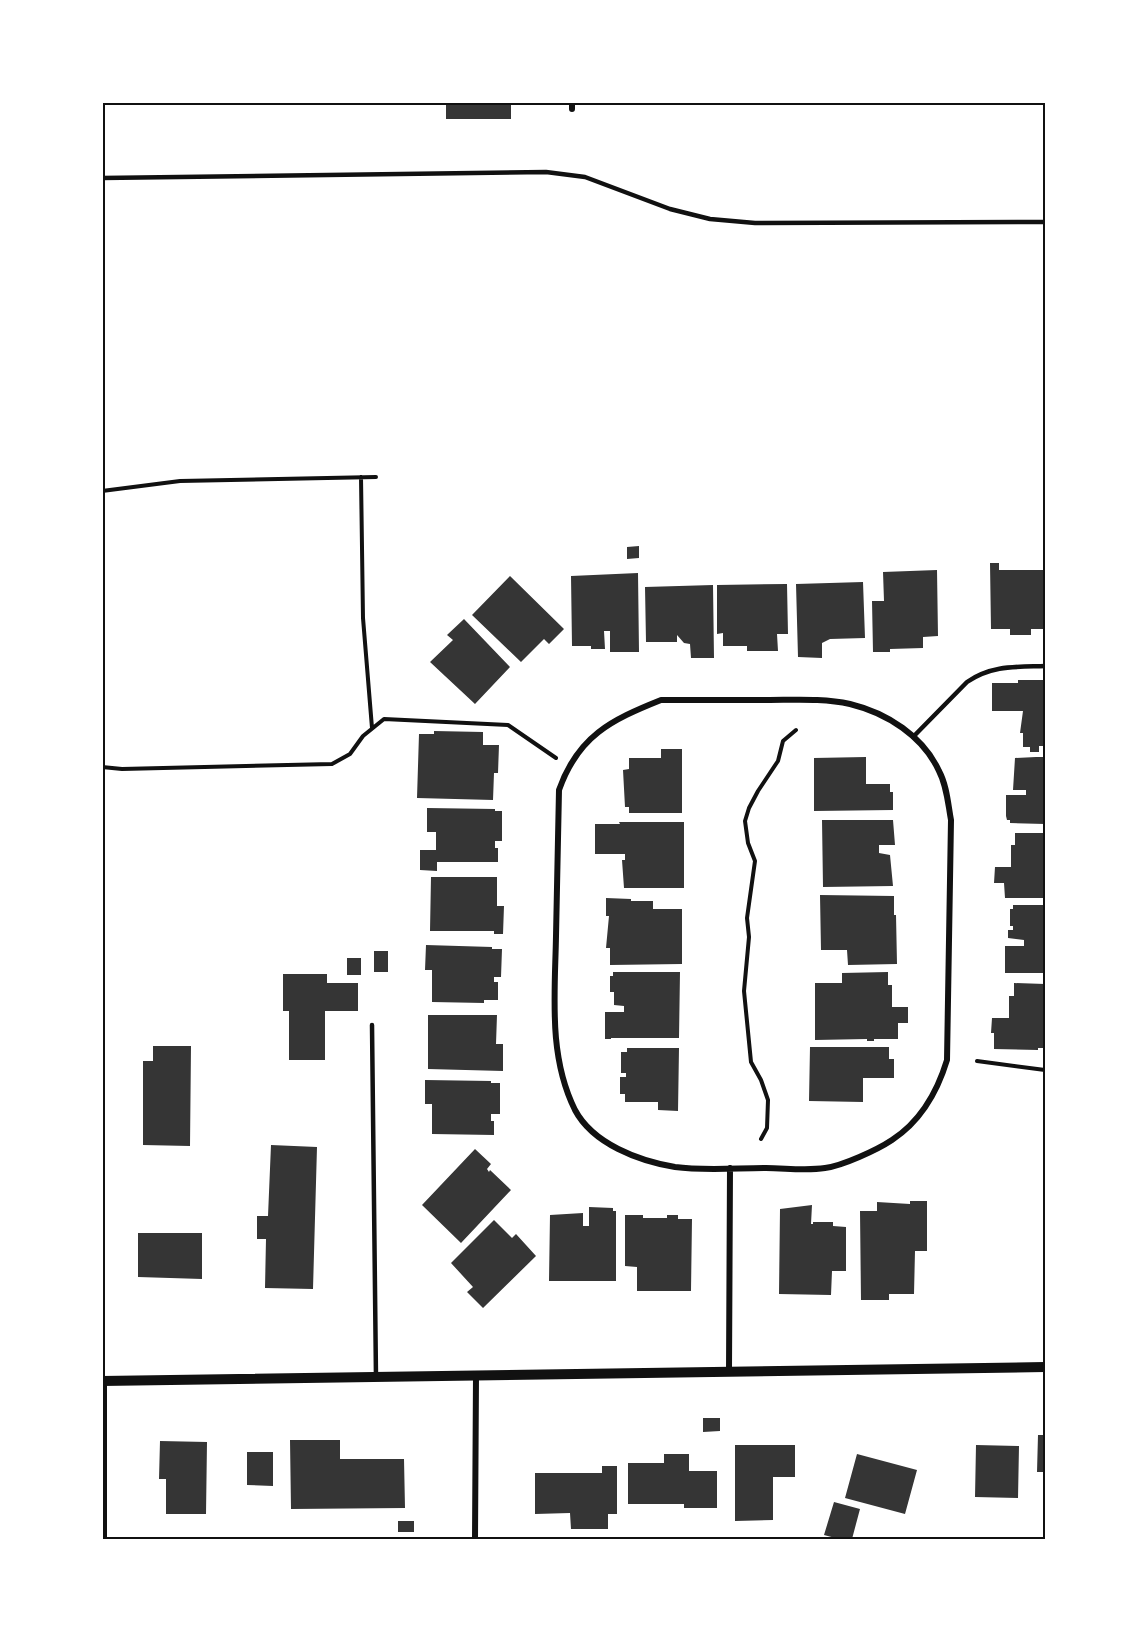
<svg xmlns="http://www.w3.org/2000/svg" width="1147" height="1641" viewBox="0 0 1147 1641" font-family="'Open Sans',sans-serif">
<style>
.building{fill:#353535}
.lines{fill:none;stroke-linecap:round;stroke-linejoin:round}
.path{stroke:#111;stroke-width:4}
.service{stroke:#111;stroke-width:4.5}
.minor{stroke:#111;stroke-width:6}
.tertiary{stroke:#111;stroke-width:10}
.neatline{fill:none;stroke:#111;stroke-width:2}
</style>
<rect width="100%" height="100%" fill="#fff"/>
<path class="building" d="M 446,102 L 511,102 L 511,119 L 446,119 Z
M 639,546 L 639,558 L 627,559 L 627,547 Z
M 990,563 L 999,563 L 999,570 L 1045,570 L 1045,629 L 1031,629 L 1031,635 L 1010,635 L 1010,629 L 991,629 Z
M 937,570 L 938,636 L 923,637 L 923,648 L 890,649 L 890,652 L 873,652 L 872,601 L 884,601 L 883,572 Z
M 638,573 L 639,652 L 610,652 L 610,631 L 604,631 L 605,649 L 591,649 L 591,646 L 572,646 L 571,576 Z
M 510,576 L 564,629 L 549,644 L 544,639 L 521,662 L 472,615 Z
M 863,582 L 865,638 L 830,639 L 822,643 L 822,658 L 798,657 L 796,584 Z
M 787,584 L 788,634 L 777,634 L 778,651 L 747,651 L 747,646 L 723,646 L 723,633 L 717,634 L 717,585 Z
M 713,585 L 714,658 L 691,658 L 690,644 L 684,643 L 677,635 L 677,642 L 646,642 L 645,587 Z
M 464,619 L 510,667 L 475,704 L 430,662 L 453,640 L 447,635 Z
M 1018,680 L 1045,680 L 1045,746 L 1039,746 L 1039,752 L 1030,752 L 1030,747 L 1023,747 L 1023,733 L 1020,733 L 1023,711 L 992,711 L 992,683 L 1018,683 Z
M 434,731 L 483,732 L 483,745 L 499,745 L 498,773 L 494,773 L 493,800 L 417,798 L 419,734 L 434,734 Z
M 661,749 L 682,749 L 682,813 L 629,813 L 629,807 L 625,807 L 623,770 L 629,769 L 629,758 L 661,758 Z
M 866,757 L 866,784 L 890,784 L 890,792 L 893,792 L 893,810 L 814,811 L 814,758 Z
M 1036,757 L 1045,757 L 1045,824 L 1010,823 L 1010,820 L 1007,820 L 1006,816 L 1006,795 L 1026,795 L 1026,790 L 1013,790 L 1015,758 Z
M 427,808 L 495,809 L 495,811 L 502,811 L 502,841 L 495,841 L 495,848 L 498,848 L 498,862 L 437,862 L 437,871 L 420,870 L 420,850 L 436,850 L 436,832 L 427,832 Z
M 822,820 L 893,820 L 895,845 L 879,845 L 879,853 L 890,855 L 893,886 L 823,887 Z
M 619,822 L 684,822 L 684,888 L 624,888 L 622,860 L 625,860 L 625,854 L 595,854 L 595,824 L 620,824 Z
M 1015,833 L 1045,833 L 1045,898 L 1005,898 L 1004,883 L 994,883 L 995,867 L 1011,867 L 1011,845 L 1015,845 Z
M 431,877 L 497,877 L 497,906 L 504,906 L 503,934 L 494,934 L 494,931 L 430,931 Z
M 820,895 L 894,896 L 894,915 L 896,915 L 897,964 L 848,965 L 847,950 L 821,950 Z
M 606,898 L 631,899 L 631,901 L 653,901 L 653,909 L 682,909 L 682,964 L 610,965 L 610,948 L 606,948 L 609,916 L 606,916 Z
M 1013,905 L 1045,905 L 1045,973 L 1005,973 L 1005,946 L 1024,946 L 1024,940 L 1008,938 L 1008,930 L 1013,930 L 1013,926 L 1010,926 L 1010,909 L 1013,909 Z
M 426,945 L 492,947 L 492,949 L 502,949 L 501,977 L 494,977 L 494,982 L 498,982 L 498,1000 L 484,1000 L 484,1003 L 432,1002 L 432,970 L 425,970 Z
M 374,951 L 388,951 L 388,972 L 374,972 Z
M 347,958 L 361,958 L 361,975 L 347,975 Z
M 613,972 L 680,972 L 679,1038 L 611,1038 L 611,1039 L 605,1039 L 605,1012 L 624,1012 L 624,1006 L 614,1005 L 614,992 L 610,992 L 610,976 L 613,976 Z
M 888,972 L 888,985 L 892,985 L 892,1007 L 908,1007 L 908,1023 L 898,1023 L 898,1039 L 874,1039 L 874,1041 L 867,1041 L 867,1039 L 815,1040 L 815,983 L 842,983 L 842,973 Z
M 283,974 L 327,974 L 327,983 L 358,983 L 358,1011 L 325,1011 L 325,1060 L 289,1060 L 289,1011 L 283,1011 Z
M 1014,983 L 1045,984 L 1045,1048 L 1038,1048 L 1038,1050 L 994,1049 L 994,1033 L 991,1033 L 992,1018 L 1009,1018 L 1009,996 L 1014,996 Z
M 428,1015 L 497,1015 L 496,1044 L 503,1044 L 503,1071 L 428,1069 Z
M 153,1046 L 191,1046 L 190,1146 L 143,1145 L 143,1061 L 153,1061 Z
M 810,1047 L 889,1047 L 889,1059 L 894,1059 L 894,1078 L 863,1078 L 863,1102 L 809,1101 Z
M 627,1048 L 679,1048 L 678,1111 L 658,1110 L 658,1102 L 625,1102 L 625,1094 L 620,1094 L 620,1077 L 626,1077 L 626,1073 L 621,1073 L 621,1052 L 627,1052 Z
M 425,1080 L 491,1081 L 491,1083 L 500,1083 L 500,1114 L 491,1114 L 491,1121 L 494,1121 L 494,1135 L 432,1134 L 432,1104 L 425,1104 Z
M 271,1145 L 317,1147 L 313,1289 L 265,1288 L 266,1239 L 257,1239 L 257,1216 L 268,1216 Z
M 475,1149 L 491,1164 L 487,1169 L 489,1172 L 490,1170 L 511,1190 L 461,1243 L 422,1205 Z
M 910,1201 L 927,1201 L 927,1251 L 915,1251 L 914,1294 L 889,1294 L 889,1300 L 861,1300 L 860,1211 L 877,1211 L 877,1202 L 910,1204 Z
M 812,1205 L 811,1224 L 813,1224 L 813,1222 L 833,1222 L 833,1226 L 846,1227 L 846,1271 L 832,1271 L 831,1295 L 779,1294 L 780,1209 Z
M 589,1207 L 613,1208 L 613,1211 L 616,1211 L 616,1281 L 549,1281 L 550,1215 L 583,1213 L 583,1226 L 589,1226 Z
M 625,1215 L 643,1215 L 643,1218 L 667,1218 L 667,1215 L 678,1215 L 678,1219 L 692,1219 L 691,1291 L 637,1291 L 637,1267 L 625,1266 Z
M 494,1220 L 512,1238 L 516,1234 L 536,1256 L 483,1308 L 467,1292 L 473,1287 L 451,1263 Z
M 138,1233 L 202,1233 L 202,1279 L 138,1277 Z
M 703,1418 L 720,1418 L 720,1431 L 703,1432 Z
M 1038,1435 L 1045,1435 L 1045,1472 L 1037,1472 Z
M 290,1440 L 340,1440 L 340,1459 L 404,1459 L 405,1508 L 291,1509 Z
M 160,1441 L 207,1442 L 206,1514 L 166,1514 L 166,1479 L 159,1479 Z
M 735,1445 L 795,1445 L 795,1477 L 773,1477 L 773,1520 L 735,1521 Z
M 976,1445 L 1019,1446 L 1018,1498 L 975,1497 Z
M 247,1452 L 273,1452 L 273,1486 L 247,1485 Z
M 664,1454 L 689,1454 L 689,1471 L 717,1471 L 717,1508 L 684,1508 L 684,1504 L 628,1504 L 628,1463 L 664,1463 Z
M 857,1454 L 917,1470 L 905,1514 L 845,1498 Z
M 602,1466 L 617,1466 L 617,1514 L 608,1514 L 608,1529 L 571,1529 L 570,1513 L 535,1514 L 535,1473 L 602,1473 Z
M 834,1502 L 860,1509 L 852,1539 L 839,1539 L 824,1535 Z
M 398,1521 L 414,1521 L 414,1532 L 398,1532 Z"/>
<g class="lines">
<path class="path" d="M 361,477 L 363,618 L 372,728
M 102,491 L 180,481 L 376,477
M 102,767 L 122,769 L 332,764 L 350,754 L 363,736 L 384,719 L 508,725 L 556,758
M 977,1061 L 1045,1070
M 761,1139 L 767,1128 L 768,1100 L 761,1080 L 751,1062 L 744,991 L 749,937 L 747,918 L 755,861 L 748,843 L 745,821 L 749,808 L 758,791 L 778,761 L 783,741 L 796,730"/>
<path class="service" d="M 102,178 L 546,172 L 585,177 L 670,209 L 710,219 L 755,223 L 1045,222
M 913,737 L 967,682 C 992,665 1016,667 1045,666
M 372,1025 L 376,1378"/>
<path class="minor" d="M 572,102 L 572,109
M 661,700 C 697,700 732,700 767,700 C 794,700 824,698 850,704 C 887,713 923,736 939,771 C 947,786 948,804 951,820 L 947,1060 C 937,1093 921,1121 892,1140 C 877,1150 842,1166 825,1168 C 806,1171 785,1168 766,1168 C 736,1168 704,1171 675,1167 C 639,1161 593,1144 575,1110 C 548,1056 555,994 556,936 C 557,887 558,839 559,790 C 578,736 611,720 661,700 Z
M 729,1372 L 730,1168
M 104,1539 L 104,1381
M 475,1539 L 476,1376"/>
<path class="tertiary" d="M 102,1381 L 1045,1367"/>
</g>
<rect width="1147" height="1641" fill="none" stroke="#ffffff" stroke-width="207"/>
<rect x="104" y="104" width="940" height="1434" class="neatline"/>
</svg>
